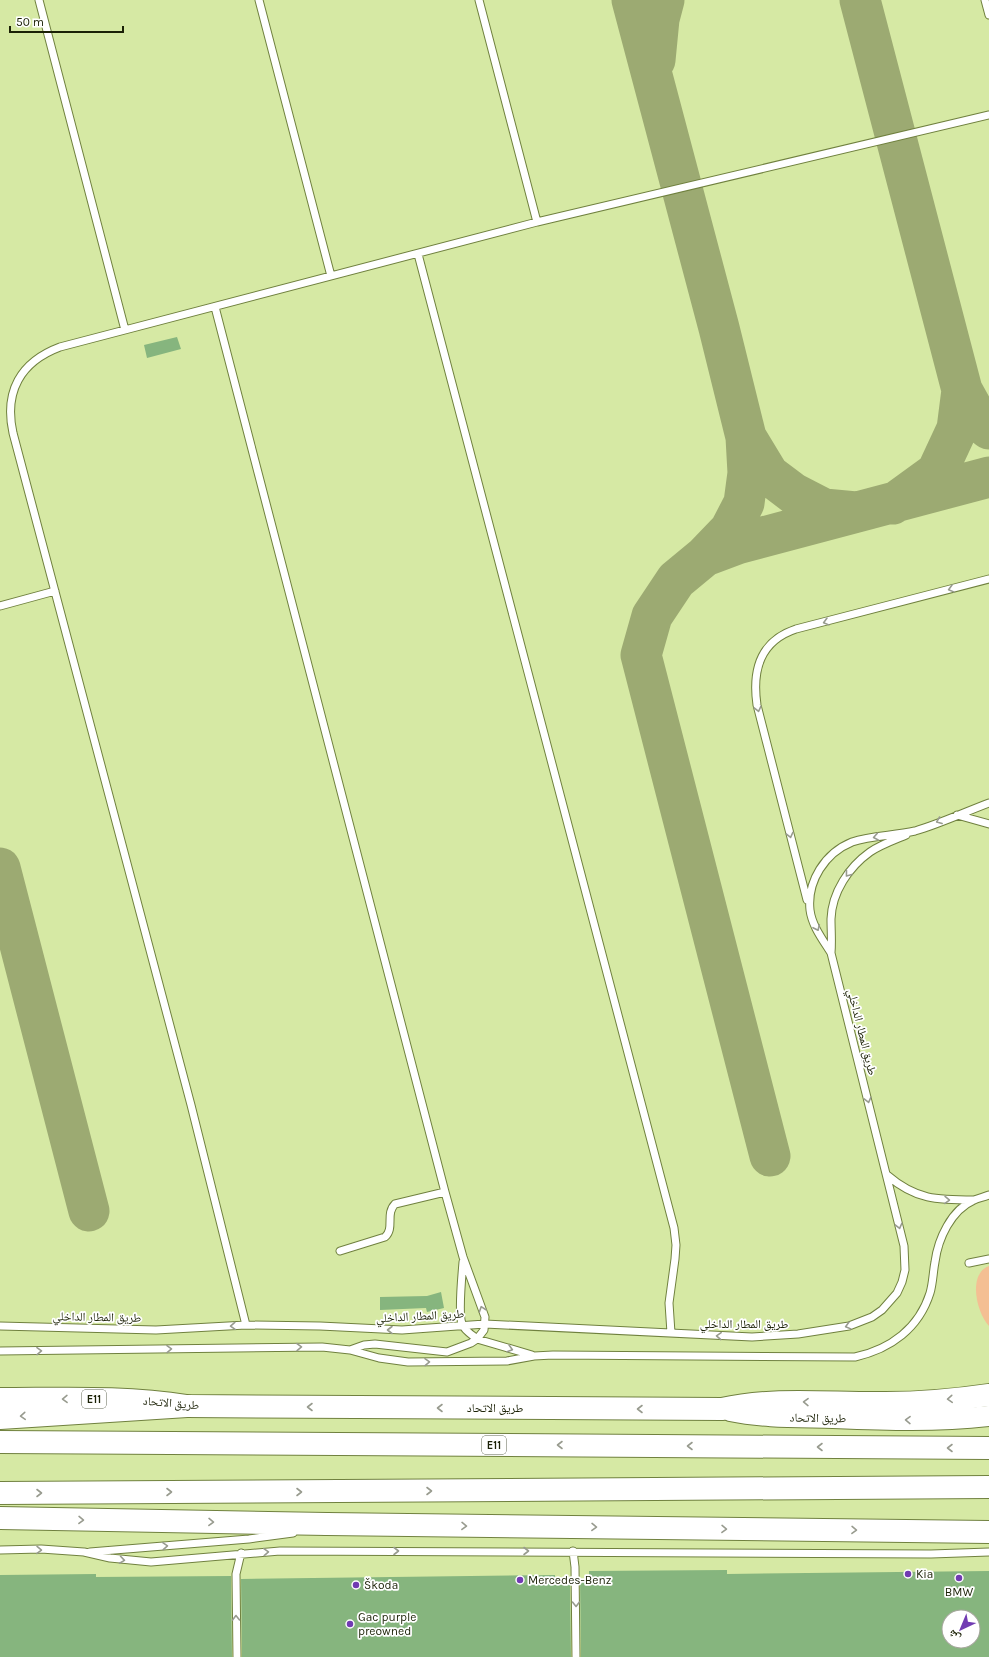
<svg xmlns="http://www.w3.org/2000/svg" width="989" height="1657" viewBox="0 0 989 1657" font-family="Karla,'Noto Naskh Arabic',sans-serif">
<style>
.green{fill:#f4bf93}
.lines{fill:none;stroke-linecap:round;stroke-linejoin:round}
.taxiway{stroke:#9caa72;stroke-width:41}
.building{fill:#86b57e;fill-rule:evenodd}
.lane-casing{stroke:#70813f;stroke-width:9}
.secondary-casing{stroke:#70813f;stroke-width:22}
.primary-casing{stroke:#70813f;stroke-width:24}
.highway-casing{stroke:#70813f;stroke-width:24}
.lane{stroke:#fff;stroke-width:7}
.secondary{stroke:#fff;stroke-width:20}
.primary{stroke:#fff;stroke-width:22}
.highway{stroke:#fff;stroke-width:22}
.oneway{stroke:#989b8f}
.poi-dot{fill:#713bb2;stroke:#fff;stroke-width:1.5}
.labels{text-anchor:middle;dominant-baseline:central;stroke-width:3.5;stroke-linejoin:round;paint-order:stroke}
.shield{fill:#fff;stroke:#5f6451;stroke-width:1}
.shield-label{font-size:11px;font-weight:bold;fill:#1b2106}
.street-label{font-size:12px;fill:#1b2106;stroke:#fff}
.poi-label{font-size:12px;fill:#1b2106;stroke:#fff;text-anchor:start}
</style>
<rect width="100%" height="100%" fill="#d6e9a4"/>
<path class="green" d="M 989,1266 L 989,1326 C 977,1314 967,1274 989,1266 Z"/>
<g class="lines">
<path class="taxiway" d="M 632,0 L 719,328 L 746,437 L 748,473 L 744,503 L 730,530 L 705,556 L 676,580 L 652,616 L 641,655 L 770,1156
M 860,0 L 962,390 L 957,429 L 937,472 L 893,504
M 655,60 L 659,19 L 664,0
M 962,390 L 979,421 L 989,429
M 746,437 L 769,475 L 793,493 L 824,509 L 856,512
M 705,556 L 737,544 L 989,477
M 0,868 L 89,1211"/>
</g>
<path class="building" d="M 177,337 L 181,349 L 147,358 L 144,345 Z
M 441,1292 L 444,1308 L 427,1312 L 426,1308 L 380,1310 L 380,1297 L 427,1296 Z
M 727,1570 L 727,1574 L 989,1571 L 989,1657 L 581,1657 L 580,1579 L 589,1579 L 589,1571 ZM 949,1617 L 973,1617 L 973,1641 L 949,1641 Z
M 96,1574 L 96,1577 L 231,1576 L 232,1657 L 0,1657 L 0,1575 Z
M 555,1575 L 555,1579 L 570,1579 L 571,1657 L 242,1657 L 241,1579 Z"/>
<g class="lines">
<defs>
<path id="lane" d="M 39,0 L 125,330
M 259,0 L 331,276
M 479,0 L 537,222
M 985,0 L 989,15
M 418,254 L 674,1228 L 676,1245 L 675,1259 L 669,1303 L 671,1333
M 215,307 L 445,1192 L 463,1257 L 485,1317 L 484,1330 L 477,1339 L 471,1343 L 447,1352 L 375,1344 L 364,1345 L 350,1350
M 0,606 L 55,591
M 957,815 L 989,824
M 807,900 L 757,705 C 752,670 760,641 796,629 L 989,579
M 831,953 C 832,941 831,930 831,919 C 832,892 849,867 870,852 C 880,845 894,840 906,835
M 887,1175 C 916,1200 937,1200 974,1200
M 340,1251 L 385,1237 C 395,1228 385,1214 395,1204 L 445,1192
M 463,1262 C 462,1275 458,1313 462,1324 C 464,1330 472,1335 477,1339 L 532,1355
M 969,1263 L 989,1259
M 246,1325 L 191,1105 L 13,433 C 4,392 20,362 60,347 L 537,222 L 989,115
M 0,1326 L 156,1330 L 246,1325 L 320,1326 L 402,1330 L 485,1324 L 752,1337 L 798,1334 L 849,1326 L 872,1317 L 882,1310 L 897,1293 L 902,1282 L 905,1270 L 904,1246 L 831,953 C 823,940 812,926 810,910 C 807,881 825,853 852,842 C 872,835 894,836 915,831 C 939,824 965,812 989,803
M 0,1351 L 322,1347 L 350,1350 L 379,1358 L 408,1362 L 507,1361 L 534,1356 L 553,1355 L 855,1357 C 891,1349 919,1328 930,1293 C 933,1283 933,1272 935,1262 C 938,1239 951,1210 974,1200 C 979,1198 984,1197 989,1195
M 0,1550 L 41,1549 L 84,1552 L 110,1558 L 151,1562 L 280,1551 L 931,1554 L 989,1552
M 573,1551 L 575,1567 L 576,1657
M 90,1552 L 249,1539 L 293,1533
M 237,1657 L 236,1574 L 241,1553"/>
<path id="secondary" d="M 730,1411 C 764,1418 798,1417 833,1418 C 885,1420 937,1422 989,1416"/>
<path id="primary" d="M 0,1399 C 63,1399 125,1396 187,1406 L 722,1409 C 776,1397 831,1404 886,1403 C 920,1403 955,1400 989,1395
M 327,1524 L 989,1532"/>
<path id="highway" d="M 0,1418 L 187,1406
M 0,1442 L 989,1448
M 0,1493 L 989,1487
M 0,1518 L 327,1524"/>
</defs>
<use href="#lane" class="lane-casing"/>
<use href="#secondary" class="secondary-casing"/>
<use href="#primary" class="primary-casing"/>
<use href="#highway" class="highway-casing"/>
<use href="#lane" class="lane"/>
<use href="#secondary" class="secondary"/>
<use href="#primary" class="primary"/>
<use href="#highway" class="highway"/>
</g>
<defs><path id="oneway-chevron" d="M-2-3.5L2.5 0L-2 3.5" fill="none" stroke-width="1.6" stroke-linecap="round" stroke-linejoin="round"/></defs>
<g class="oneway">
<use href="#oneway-chevron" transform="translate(951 589) rotate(165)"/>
<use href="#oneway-chevron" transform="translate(826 622) rotate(165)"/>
<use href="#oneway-chevron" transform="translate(758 709) rotate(77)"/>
<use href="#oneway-chevron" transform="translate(939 821) rotate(159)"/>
<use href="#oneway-chevron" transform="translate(790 835) rotate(76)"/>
<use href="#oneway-chevron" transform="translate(876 837) rotate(170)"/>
<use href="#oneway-chevron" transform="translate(848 874) rotate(128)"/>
<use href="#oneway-chevron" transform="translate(817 928) rotate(65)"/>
<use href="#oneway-chevron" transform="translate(868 1100) rotate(76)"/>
<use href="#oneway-chevron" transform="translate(947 1200) rotate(1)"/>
<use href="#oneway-chevron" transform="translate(899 1226) rotate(76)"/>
<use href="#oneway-chevron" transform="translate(482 1309) rotate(-109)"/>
<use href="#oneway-chevron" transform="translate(233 1326) rotate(177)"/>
<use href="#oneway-chevron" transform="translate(848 1326) rotate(165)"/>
<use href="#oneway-chevron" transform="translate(390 1330) rotate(-180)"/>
<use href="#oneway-chevron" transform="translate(719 1336) rotate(-177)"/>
<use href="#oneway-chevron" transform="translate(299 1347) rotate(-1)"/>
<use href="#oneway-chevron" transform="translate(169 1349) rotate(-1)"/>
<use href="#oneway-chevron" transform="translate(510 1349) rotate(16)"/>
<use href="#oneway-chevron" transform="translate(39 1351) rotate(-1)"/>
<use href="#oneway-chevron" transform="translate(427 1362) rotate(-1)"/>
<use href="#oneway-chevron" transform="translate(65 1399) rotate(179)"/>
<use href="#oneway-chevron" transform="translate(950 1399) rotate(176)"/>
<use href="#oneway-chevron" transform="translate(806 1402) rotate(-179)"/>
<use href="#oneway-chevron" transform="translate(310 1407) rotate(-180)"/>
<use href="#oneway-chevron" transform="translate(440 1408) rotate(-180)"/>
<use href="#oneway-chevron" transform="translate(640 1409) rotate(-180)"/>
<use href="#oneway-chevron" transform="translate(23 1416) rotate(176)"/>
<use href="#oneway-chevron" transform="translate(908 1420) rotate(-179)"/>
<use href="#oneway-chevron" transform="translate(560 1445) rotate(-180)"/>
<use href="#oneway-chevron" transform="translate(690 1446) rotate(-180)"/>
<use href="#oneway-chevron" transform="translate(820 1447) rotate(-180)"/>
<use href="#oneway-chevron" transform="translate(950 1448) rotate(-180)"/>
<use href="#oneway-chevron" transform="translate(429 1491)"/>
<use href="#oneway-chevron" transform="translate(169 1492)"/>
<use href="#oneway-chevron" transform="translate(299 1492)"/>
<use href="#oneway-chevron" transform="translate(39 1493)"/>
<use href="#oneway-chevron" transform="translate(81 1520) rotate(1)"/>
<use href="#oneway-chevron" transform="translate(211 1522) rotate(1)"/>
<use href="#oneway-chevron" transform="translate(464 1526) rotate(1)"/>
<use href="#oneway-chevron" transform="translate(594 1527) rotate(1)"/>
<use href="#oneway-chevron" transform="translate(724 1529) rotate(1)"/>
<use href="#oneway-chevron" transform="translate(854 1530) rotate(1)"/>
<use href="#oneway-chevron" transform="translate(165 1546) rotate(-4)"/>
<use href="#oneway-chevron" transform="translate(39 1550) rotate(1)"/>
<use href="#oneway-chevron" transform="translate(396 1551)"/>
<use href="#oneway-chevron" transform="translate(526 1551)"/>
<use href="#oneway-chevron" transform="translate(266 1552) rotate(-3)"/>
<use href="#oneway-chevron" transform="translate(122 1560) rotate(8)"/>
<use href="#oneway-chevron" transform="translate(576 1604) rotate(89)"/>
<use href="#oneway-chevron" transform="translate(236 1618) rotate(-91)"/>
</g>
<g class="poi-dot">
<circle cx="908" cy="1574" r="4"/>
<circle cx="959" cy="1578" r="4"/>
<circle cx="520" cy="1580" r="4"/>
<circle cx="356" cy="1585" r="4"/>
<circle cx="350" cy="1624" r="4"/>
</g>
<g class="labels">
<g class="shield">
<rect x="82" y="1390" width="24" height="18" rx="3"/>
<rect x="482" y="1436" width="24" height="18" rx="3"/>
</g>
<g class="shield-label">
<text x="94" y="1399">E11</text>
<text x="494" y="1445">E11</text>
</g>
<g class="street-label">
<text transform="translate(862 1032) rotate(76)">طريق المطار الداخلي</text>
<text transform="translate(420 1316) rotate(-3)">طريق المطار الداخلي</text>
<text transform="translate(97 1317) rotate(1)">طريق المطار الداخلي</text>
<text x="744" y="1324">طريق المطار الداخلي</text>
<text transform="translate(171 1403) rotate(5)">طريق الاتحاد</text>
<text x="495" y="1408">طريق الاتحاد</text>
<text transform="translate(818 1418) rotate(1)">طريق الاتحاد</text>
</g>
<g class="poi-label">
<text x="916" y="1574">Kia</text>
<text x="528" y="1580">Mercedes-Benz</text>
<text x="364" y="1585">Škoda</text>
<text x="959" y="1592" text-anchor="middle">BMW</text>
<text x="358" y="1617">Gac purple<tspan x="358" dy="14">preowned</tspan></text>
</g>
</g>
<g transform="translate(961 1629) rotate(224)"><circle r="19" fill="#ffffff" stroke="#a4a69b"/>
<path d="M0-3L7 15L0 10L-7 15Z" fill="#713bb2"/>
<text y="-6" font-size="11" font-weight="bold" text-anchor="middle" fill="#1b2106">ش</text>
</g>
<path d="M10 26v6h113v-6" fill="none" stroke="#1b2106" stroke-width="2"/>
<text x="16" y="26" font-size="12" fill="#1b2106" stroke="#ffffff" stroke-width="3" paint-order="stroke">50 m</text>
</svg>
